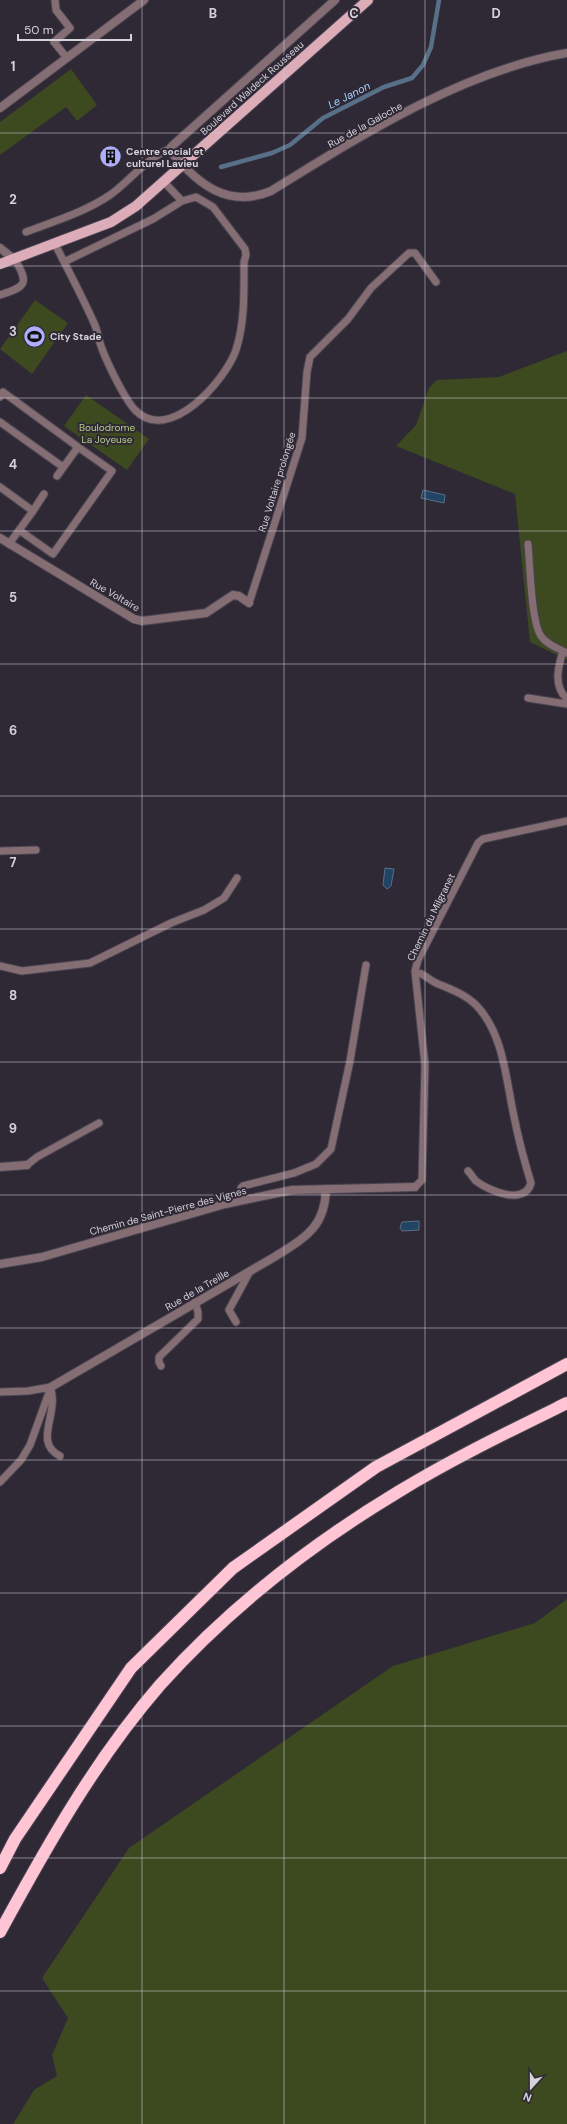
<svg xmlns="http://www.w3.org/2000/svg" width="567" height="2124" viewBox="0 0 567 2124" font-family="'DM Sans',sans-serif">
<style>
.green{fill:#3d491e}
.water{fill:#214464;stroke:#576f87}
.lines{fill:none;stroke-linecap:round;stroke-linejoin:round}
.stream{stroke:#576f87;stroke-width:4.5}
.lane-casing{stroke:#4a4450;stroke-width:9}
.street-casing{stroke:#4a4450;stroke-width:10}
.primary-casing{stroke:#4a4450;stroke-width:12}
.highway-casing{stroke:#4a4450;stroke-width:14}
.lane{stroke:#846d73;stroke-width:7}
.street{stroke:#846d73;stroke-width:8}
.primary{stroke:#dcacb9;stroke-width:10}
.highway{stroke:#ffc5d5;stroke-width:12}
.grid{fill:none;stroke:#d5d2da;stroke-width:1;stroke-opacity:0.55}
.labels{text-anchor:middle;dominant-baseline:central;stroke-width:4;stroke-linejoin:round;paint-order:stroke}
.street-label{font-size:10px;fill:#d5d2da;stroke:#2f2936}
.poi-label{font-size:10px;font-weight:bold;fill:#d5d2da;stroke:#2f2936;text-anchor:start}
.park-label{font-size:10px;fill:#b6cd85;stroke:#2f2936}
.water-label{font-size:11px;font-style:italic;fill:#a4d3ff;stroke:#2f2936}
.grid-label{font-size:13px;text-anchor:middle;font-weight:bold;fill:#d5d2da;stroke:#2f2936;stroke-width:4;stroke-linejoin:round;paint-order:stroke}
</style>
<rect width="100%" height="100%" fill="#2f2936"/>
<path class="green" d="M 71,69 L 97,105 L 77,121 L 66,107 L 0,155 L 0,122 Z
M 35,300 L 68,323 L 32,374 L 0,349 Z
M 567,351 L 567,660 L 530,642 L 515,494 L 396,446 L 416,425 L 429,388 L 437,380 L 499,377 Z
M 86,395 L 149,439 L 127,470 L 64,426 Z
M 567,1599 L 567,2124 L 13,2124 L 34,2090 L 57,2076 L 52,2055 L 68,2018 L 42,1978 L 129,1848 L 393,1666 L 535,1623 Z"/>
<path class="water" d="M 423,490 L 445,495 L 444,503 L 421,498 Z
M 385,868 L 394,869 L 391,886 L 387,889 L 383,885 Z
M 419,1221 L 419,1230 L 402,1231 L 400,1228 L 402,1222 Z"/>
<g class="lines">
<path class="stream" d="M 221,167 L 272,153 L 290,145 L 323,118 L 384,87 L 412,78 L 423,65 L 431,47 L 439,0"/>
<defs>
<path id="lane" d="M 55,0 L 56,10 L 70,28 L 54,42 L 67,58
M 26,232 C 55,221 85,212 110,195 C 128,183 150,154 171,149
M 55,244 C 68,270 82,296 94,323 C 97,329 98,336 100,343 C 105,359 124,398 135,410 C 169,445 225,381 236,350 C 245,322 244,291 244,262 L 246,255 L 245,249 L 213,207 L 196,197 L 182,201 L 164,182
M 64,262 L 153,219 L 182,201
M 0,295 C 25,287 30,284 15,260
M 0,397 L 3,392 L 78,447 L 57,476
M 0,422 L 63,467
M 0,487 L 33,511 L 9,544
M 33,511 L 44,494
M 19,530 L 53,554 L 112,471 L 78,447
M 528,544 C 530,563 531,622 541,636 C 546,644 559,649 567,653
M 249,603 L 302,438 L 307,372 L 310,357 L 348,319 L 371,288 L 409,253 L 415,253 L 436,282
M 563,651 C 558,667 553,686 567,699
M 528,698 L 567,704
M 0,851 L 36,850
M 0,966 L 22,971 L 90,963 L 171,923 L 204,910 L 224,898 L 237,878
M 415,971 C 424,974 428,979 436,983 C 450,989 465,994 476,1005 C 505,1035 506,1083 515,1121 C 519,1142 525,1163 531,1183 C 525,1206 489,1191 476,1181 C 473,1178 471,1174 468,1171
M 27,1165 L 37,1157 L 99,1123
M 415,1187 L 422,1180 L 425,1065 L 415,971 L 418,960 L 478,843 L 483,839 L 567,821
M 244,1200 L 241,1188 L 243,1186 L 294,1173 L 316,1164 L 331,1149 L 350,1061 L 366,965
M 236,1322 L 229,1310 L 250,1271
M 161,1366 L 159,1362 L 159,1357 L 198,1319 L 198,1312 L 195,1302
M 51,1389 C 52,1394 53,1400 52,1405 C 51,1424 38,1445 60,1456
M 0,1392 L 28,1391 L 51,1387
M 0,1482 L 21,1460 L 30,1445 L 51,1387"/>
<path id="street" d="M 335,0 L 171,147 L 172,153 C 198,184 228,209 271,191 C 360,136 462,71 567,53
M 0,108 L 144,0
M 0,248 L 15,260
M 0,538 L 134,619 L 142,621 L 206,613 L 233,595 L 239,596 L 249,603
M 0,1167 L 27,1165
M 0,1264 L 42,1257 L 225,1204 L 292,1190 L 415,1187
M 51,1387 L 276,1256 C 306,1237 325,1227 326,1189"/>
<path id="primary" d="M 0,264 L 111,222 L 136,206 L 368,0"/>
<path id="highway" d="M 0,1868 L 15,1839 L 131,1668 L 233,1568 L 376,1467 L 567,1364
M 0,1932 C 47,1846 95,1760 160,1685 C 229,1608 310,1545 398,1492 C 452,1459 510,1431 567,1403"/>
</defs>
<use href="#lane" class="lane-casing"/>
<use href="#street" class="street-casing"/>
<use href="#primary" class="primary-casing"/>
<use href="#highway" class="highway-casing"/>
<use href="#lane" class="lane"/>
<use href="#street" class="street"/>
<use href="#primary" class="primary"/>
<use href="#highway" class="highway"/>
</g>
<path class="grid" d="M 142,0 L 142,2124M 284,0 L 284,2124M 425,0 L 425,2124M 0,133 L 567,133M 0,266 L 567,266M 0,398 L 567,398M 0,531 L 567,531M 0,664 L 567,664M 0,796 L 567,796M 0,929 L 567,929M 0,1062 L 567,1062M 0,1195 L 567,1195M 0,1328 L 567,1328M 0,1460 L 567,1460M 0,1593 L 567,1593M 0,1726 L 567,1726M 0,1858 L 567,1858M 0,1991 L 567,1991"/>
<defs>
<symbol id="building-disc" viewBox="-11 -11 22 22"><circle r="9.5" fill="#aeaefa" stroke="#2f2936"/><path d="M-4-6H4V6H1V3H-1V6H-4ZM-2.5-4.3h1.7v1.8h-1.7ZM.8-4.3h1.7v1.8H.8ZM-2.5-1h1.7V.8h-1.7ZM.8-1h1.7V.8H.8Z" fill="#111"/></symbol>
<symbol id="stadium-disc" viewBox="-11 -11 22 22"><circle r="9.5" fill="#aeaefa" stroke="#2f2936"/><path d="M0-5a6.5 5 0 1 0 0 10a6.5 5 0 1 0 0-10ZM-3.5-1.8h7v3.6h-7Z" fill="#111"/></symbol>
</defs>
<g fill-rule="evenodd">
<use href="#building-disc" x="98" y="144" width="25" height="25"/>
<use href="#stadium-disc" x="22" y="324" width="25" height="25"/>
</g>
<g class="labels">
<g class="street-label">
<text transform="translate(252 88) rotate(-42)">Boulevard Waldeck Rousseau</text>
<text transform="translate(365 125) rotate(-29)">Rue de la Galoche</text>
<text transform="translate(277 482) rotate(-73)">Rue Voltaire prolongée</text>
<text transform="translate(115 595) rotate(30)">Rue Voltaire</text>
<text transform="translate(431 917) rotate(-64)">Chemin du Milgranet</text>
<text transform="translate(168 1211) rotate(-15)">Chemin de Saint-Pierre des Vignes</text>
<text transform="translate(197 1290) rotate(-30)">Rue de la Treille</text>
</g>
<g class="poi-label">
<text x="126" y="151">Centre social et<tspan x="126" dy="12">culturel Lavieu</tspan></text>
<text x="50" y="336">City Stade</text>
</g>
<g class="park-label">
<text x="107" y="427">Boulodrome<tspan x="107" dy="12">La Joyeuse</tspan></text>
</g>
<g class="water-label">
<text transform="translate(349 95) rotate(-27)">Le Janon</text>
</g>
</g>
<g class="grid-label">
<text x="213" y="18">B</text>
<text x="354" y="18">C</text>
<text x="496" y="18">D</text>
<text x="13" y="71">1</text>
<text x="13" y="204">2</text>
<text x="13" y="336">3</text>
<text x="13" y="469">4</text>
<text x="13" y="602">5</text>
<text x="13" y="735">6</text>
<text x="13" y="867">7</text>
<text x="13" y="1000">8</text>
<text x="13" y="1133">9</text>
</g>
<g transform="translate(531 2088) rotate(201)" stroke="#2f2936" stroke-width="3" paint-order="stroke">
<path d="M0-3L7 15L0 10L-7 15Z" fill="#d5d2da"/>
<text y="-6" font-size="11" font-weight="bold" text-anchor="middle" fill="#d5d2da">N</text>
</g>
<path d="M18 34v6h113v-6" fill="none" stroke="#d5d2da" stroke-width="2"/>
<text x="24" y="34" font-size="12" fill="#d5d2da" stroke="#2f2936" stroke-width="3" paint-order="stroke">50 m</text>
</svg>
